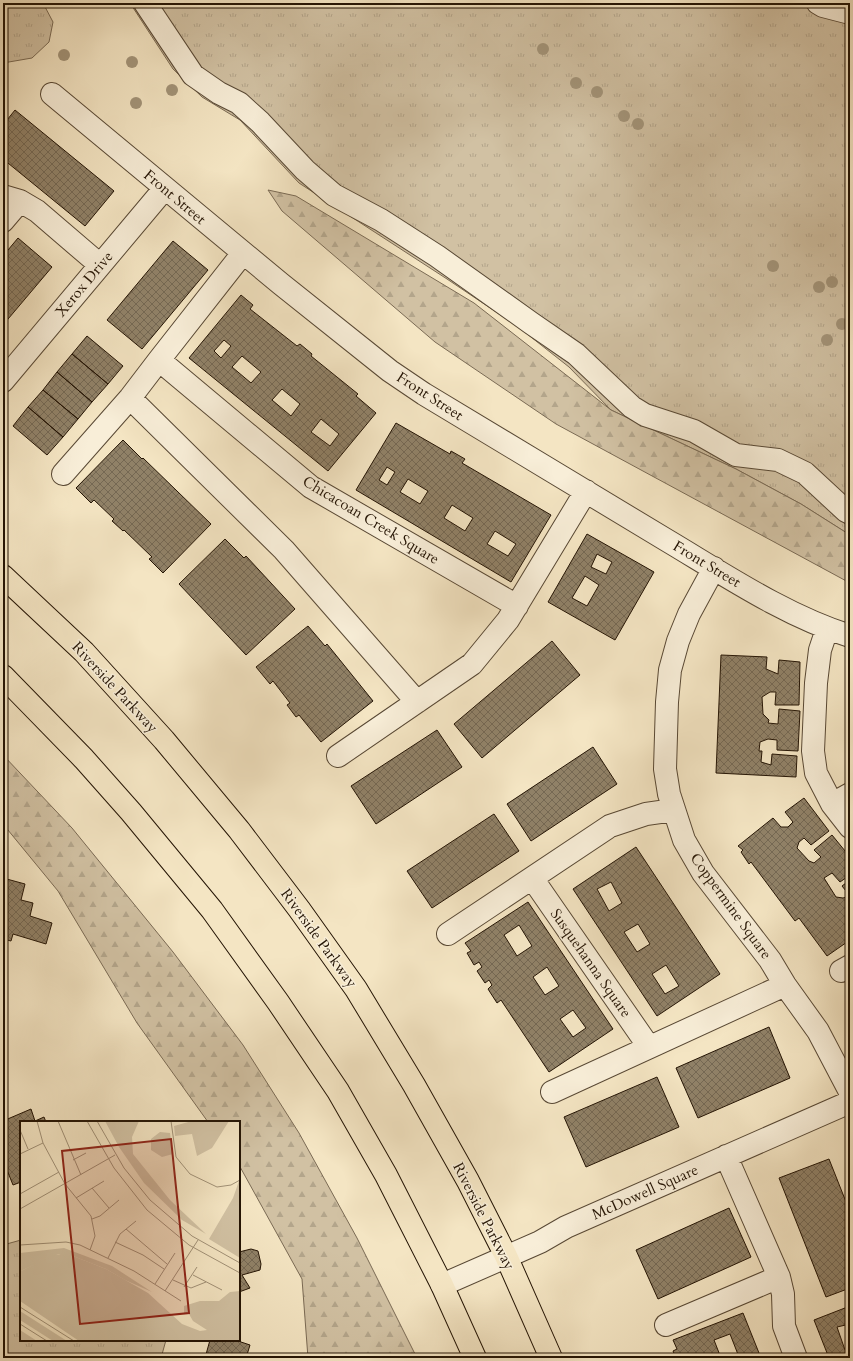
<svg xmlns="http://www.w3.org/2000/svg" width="853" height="1361" viewBox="0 0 853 1361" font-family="Cardo,serif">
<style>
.grass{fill:url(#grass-tufts);stroke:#7a6a54}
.forest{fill:url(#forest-firs);stroke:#7a6a54}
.building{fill:url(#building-cross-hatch);stroke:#241404;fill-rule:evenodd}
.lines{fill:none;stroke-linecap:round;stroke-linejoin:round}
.minor-casing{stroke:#584834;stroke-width:24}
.major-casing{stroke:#241404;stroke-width:24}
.minor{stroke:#f8eed8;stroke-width:22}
.major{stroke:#f4e5c3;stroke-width:22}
.tree{fill:#a39479}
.labels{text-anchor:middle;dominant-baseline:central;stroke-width:3;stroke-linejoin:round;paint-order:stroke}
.street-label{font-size:15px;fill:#241404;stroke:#f8eed8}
.inset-road{fill:none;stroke:#a19177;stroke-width:1}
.view{fill:#8f2418;fill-opacity:0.15;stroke:#8f2418;stroke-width:2}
.inset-edge{fill:none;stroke:#241404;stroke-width:2}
</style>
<defs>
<pattern id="grass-tufts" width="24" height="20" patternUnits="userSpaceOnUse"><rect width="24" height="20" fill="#d1c1a3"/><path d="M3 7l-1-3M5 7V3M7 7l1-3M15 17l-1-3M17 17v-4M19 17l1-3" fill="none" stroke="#b3a58b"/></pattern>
<pattern id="forest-firs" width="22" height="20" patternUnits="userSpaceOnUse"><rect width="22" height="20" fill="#d1c1a3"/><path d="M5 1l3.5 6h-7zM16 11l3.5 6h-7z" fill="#b3a58b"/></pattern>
<pattern id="building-cross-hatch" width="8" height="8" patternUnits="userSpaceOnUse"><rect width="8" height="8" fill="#908167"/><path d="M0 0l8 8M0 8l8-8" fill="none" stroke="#756853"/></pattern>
</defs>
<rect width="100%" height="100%" fill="#f4e5c3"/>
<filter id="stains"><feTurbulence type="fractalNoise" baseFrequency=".005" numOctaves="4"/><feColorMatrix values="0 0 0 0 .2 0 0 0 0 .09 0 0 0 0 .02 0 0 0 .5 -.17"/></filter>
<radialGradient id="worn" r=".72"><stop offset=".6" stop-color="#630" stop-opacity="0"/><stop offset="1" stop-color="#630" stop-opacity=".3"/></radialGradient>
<path class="grass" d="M 3,3 L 43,3 L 53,22 L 49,42 L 32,58 L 3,63 Z
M 130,3 L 850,3 L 850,535 L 801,504 L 736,469 L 611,410 L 569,367 L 517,326 L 447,279 L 299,183 L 240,120 L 202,97 L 173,69 Z
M 21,1240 L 21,1340 L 166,1340 L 161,1358 L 3,1358 L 3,1245 Z"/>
<path class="forest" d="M 268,190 L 296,196 L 474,303 L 611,410 L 736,469 L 801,504 L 850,535 L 850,583 L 556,424 L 435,342 L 282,211 Z
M 3,755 L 72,828 L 173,952 L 243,1045 L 299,1133 L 357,1238 L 417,1358 L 308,1358 L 302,1279 L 239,1165 L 239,1122 L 208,1122 L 137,1023 L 58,891 L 3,824 Z"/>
<path class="building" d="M 15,110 L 114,191 L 85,226 L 3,159 L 3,125 Z
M 18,238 L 52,267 L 3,325 L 3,256 Z
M 173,241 L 208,270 L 142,349 L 107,320 Z
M 241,295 L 253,305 L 250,309 L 297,346 L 300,344 L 312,354 L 311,356 L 358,394 L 356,396 L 376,413 L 328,471 L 189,358 ZM 224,340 L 231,346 L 221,358 L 214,351 ZM 242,356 L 261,372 L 251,383 L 232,367 ZM 282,389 L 300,404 L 291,416 L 272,400 ZM 321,419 L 339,434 L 330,446 L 311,432 Z
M 87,336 L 123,366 L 108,384 L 72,354 Z
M 72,354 L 108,384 L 92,402 L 57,372 Z
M 57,372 L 92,402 L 78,419 L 43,390 Z
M 43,390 L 78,419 L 63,437 L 28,407 Z
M 28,407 L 63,437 L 47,455 L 13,426 Z
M 396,423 L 450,454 L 451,451 L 465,459 L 462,463 L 551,515 L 511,582 L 356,490 ZM 387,467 L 395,472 L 387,485 L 379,480 ZM 408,479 L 428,491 L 420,504 L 400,492 ZM 452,505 L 473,518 L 465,531 L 444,518 ZM 495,531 L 516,544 L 508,556 L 487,544 Z
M 123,440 L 142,459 L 143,458 L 211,524 L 163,573 L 149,559 L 152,557 L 124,530 L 123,531 L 112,521 L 114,519 L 94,500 L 91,503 L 76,488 Z
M 587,534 L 654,572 L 615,640 L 548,602 ZM 597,554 L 612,562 L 606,574 L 591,567 ZM 585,576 L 599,585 L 587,606 L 572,598 Z
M 225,539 L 244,558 L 246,556 L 295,609 L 246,655 L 179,584 Z
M 308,626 L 325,646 L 327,644 L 373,701 L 321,742 L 299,715 L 296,717 L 287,705 L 290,703 L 273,681 L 270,684 L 256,667 Z
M 552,641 L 580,675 L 482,758 L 454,724 Z
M 721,655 L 767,657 L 766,669 L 778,674 L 779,660 L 800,662 L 799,705 L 775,705 L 776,692 L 770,692 L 762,697 L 763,714 L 769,720 L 768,723 L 778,724 L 779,709 L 800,711 L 798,751 L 777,750 L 777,740 L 768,739 L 760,742 L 759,751 L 762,751 L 761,762 L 771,765 L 772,754 L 797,756 L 796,777 L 716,773 Z
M 850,705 L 850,731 L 848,731 Z
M 437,730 L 462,767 L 376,824 L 351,786 Z
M 593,747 L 617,784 L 531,841 L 507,804 Z
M 804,798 L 829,831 L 811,845 L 804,838 L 799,842 L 797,848 L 809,861 L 814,863 L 821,857 L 814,850 L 832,835 L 850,857 L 850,875 L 840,882 L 832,873 L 824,878 L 836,897 L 843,898 L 850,896 L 850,940 L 827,956 L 799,918 L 795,921 L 751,862 L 749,864 L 741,852 L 743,850 L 738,846 L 773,818 L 781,827 L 788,827 L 793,822 L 785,812 Z
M 494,814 L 519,851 L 432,908 L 407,871 Z
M 636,847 L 720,974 L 657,1016 L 573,889 ZM 611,882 L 622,903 L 609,911 L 597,889 ZM 638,924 L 650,944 L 637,952 L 624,932 ZM 666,965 L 679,986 L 665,994 L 652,974 Z
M 3,878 L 25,884 L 21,900 L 33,903 L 30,916 L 52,923 L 46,944 L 13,934 L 11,941 L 3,939 Z
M 850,880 L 850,896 L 842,886 Z
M 528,902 L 613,1029 L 549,1072 L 501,1000 L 497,1003 L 488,989 L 492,985 L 489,980 L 485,983 L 477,971 L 482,967 L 479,962 L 474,965 L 467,953 L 471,951 L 465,943 ZM 519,925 L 532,946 L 517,956 L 504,935 ZM 547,967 L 559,986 L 545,995 L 533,977 ZM 573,1010 L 586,1028 L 573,1037 L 560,1019 Z
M 769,1027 L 790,1078 L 698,1118 L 676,1068 Z
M 657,1077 L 679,1127 L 586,1167 L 564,1117 Z
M 31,1109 L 35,1121 L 44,1117 L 46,1122 L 21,1122 L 21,1182 L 13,1185 L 3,1160 L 3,1121 Z
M 829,1159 L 850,1212 L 850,1288 L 826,1297 L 779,1178 Z
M 729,1208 L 751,1257 L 658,1299 L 636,1250 Z
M 251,1249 L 258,1251 L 261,1264 L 260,1270 L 242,1275 L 250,1288 L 239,1292 L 239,1252 Z
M 850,1306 L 850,1324 L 837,1327 L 845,1350 L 850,1349 L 850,1358 L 829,1358 L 814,1320 Z
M 743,1313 L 761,1358 L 737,1358 L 739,1357 L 730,1334 L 714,1340 L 721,1358 L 676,1358 L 673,1351 L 677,1349 L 673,1340 Z
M 210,1340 L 235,1340 L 250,1345 L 246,1358 L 205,1358 Z"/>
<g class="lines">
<defs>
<path id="minor" d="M 145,3 L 193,75 L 219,93 L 239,103 L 260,122 L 305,170 L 334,195 L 381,220 L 437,256 L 531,323 L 576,354 L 632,407 L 645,415 L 694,431 L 736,455 L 778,460 L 805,473 L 846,511 L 850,513
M 818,3 L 823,6 L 850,13
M 52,94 L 281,284 L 390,371 L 424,394 C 505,443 587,492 668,541 C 725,575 786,616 850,636
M 3,196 L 20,201 L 37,211 L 100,265
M 3,221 L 20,201
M 159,360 L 311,487 L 517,606
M 3,381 L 165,188
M 130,398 L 284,550 L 417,702
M 63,474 L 130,398 L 159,360 L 243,253
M 714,568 L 689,614 L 678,641 L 670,670 L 667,702 L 665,769 L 669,794 L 684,840 L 703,873 L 770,960 L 785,985 L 818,1031 L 850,1092
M 827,629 L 820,650 L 816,683 L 813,751 L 816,773 L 832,804 L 850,827
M 338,756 L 472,664 L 508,620 L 586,491
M 832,804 L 850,794
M 532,878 L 649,1047
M 448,934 L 610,826 L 646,814 L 674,810
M 841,971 L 850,966
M 552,1092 L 785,985
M 726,1156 L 779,1277 L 783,1294 L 784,1326 L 796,1358
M 442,1285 L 540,1242 L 566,1227 L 850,1102
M 666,1325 L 779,1277"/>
<path id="major" d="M 3,576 L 84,652 L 164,740 L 239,830 L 299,909 L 356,989 L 414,1085 L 468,1181 L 506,1256 L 551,1358
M 3,676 L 84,759 L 131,812 L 212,910 L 278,1002 L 338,1091 L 386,1175 L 442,1285 L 475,1358"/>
</defs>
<use href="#minor" class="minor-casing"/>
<use href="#major" class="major-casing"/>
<use href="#minor" class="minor"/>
<use href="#major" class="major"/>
</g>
<g class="tree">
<circle cx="543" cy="49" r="6"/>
<circle cx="64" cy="55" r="6"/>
<circle cx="132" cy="62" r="6"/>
<circle cx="576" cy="83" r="6"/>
<circle cx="172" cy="90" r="6"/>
<circle cx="597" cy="92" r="6"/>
<circle cx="136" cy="103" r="6"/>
<circle cx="624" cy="116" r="6"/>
<circle cx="638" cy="124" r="6"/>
<circle cx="773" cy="266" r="6"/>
<circle cx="832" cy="282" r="6"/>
<circle cx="819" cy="287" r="6"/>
<circle cx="842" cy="324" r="6"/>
<circle cx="827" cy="340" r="6"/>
</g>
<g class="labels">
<g class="street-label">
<text transform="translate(175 197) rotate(40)">Front Street</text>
<text transform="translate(84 284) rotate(-50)">Xerox Drive</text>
<text transform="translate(430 396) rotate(33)">Front Street</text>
<text transform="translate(371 520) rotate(31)">Chicacoan Creek Square</text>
<text transform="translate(707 564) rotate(31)">Front Street</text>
<text transform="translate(115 687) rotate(47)">Riverside Parkway</text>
<text transform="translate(731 906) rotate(54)">Coppermine Square</text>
<text transform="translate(319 938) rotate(54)">Riverside Parkway</text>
<text transform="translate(591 963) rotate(55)">Susquehanna Square</text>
<text transform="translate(645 1192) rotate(-24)">McDowell Square</text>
<text transform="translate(484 1216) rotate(63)">Riverside Parkway</text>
</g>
</g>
<g transform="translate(20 1121)">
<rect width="220" height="220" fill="#f4e5c3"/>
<path d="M 172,0 L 209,0 L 192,27 L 177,35 L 172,13 L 155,15 L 154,5 ZM 140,11 L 150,12 L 153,33 L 142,36 L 131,29 L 131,18 ZM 220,57 L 220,137 L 189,118 L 213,77 ZM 34,133 L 53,135 L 86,148 L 128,172 L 162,203 L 180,210 L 187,209 L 173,200 L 169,193 L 164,192 L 164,185 L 180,180 L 199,180 L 210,171 L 220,170 L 220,220 L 59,220 L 0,180 L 1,150 ZM 0,190 L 47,220 L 33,220 L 0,199 ZM 0,209 L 17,220 L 0,220 Z" fill="#d1c1a3"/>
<path d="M 85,0 L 119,0 L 112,16 L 113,33 L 150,79 L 186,113 L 162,99 L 124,62 L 99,26 ZM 44,127 L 92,145 L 132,171 L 105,159 L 86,148 L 53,135 L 46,136 L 38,133 L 5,148 L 1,150 L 0,159 L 0,132 Z" fill="#d1c1a3"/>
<path class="inset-road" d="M 17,0 L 23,22 L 45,63 L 71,95 L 75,115 L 70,129M 38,0 L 61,54M 67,0 L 94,47 L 127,89 L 169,124 L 220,152M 77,0 L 104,47 L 130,79 L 172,115 L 220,142M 151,0 L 156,36 L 170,53 L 197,66 L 211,64 L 220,59M 0,9 L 8,28M 0,33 L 23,22M 53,39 L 66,32M 72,67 L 89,87M 0,73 L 39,51M 56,77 L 84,60M 0,88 L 95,34M 72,98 L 80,95 L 99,79M 106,108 L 147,143M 95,121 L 123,134 L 144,148M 0,124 L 46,121 L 60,124 L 114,150 L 161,180M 88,137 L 100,113 L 116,100M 173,154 L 202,169M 153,159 L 171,167 L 186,161M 135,163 L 155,132M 164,166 L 177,146M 145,170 L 178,119M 0,186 L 54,220M 0,203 L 27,220"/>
<path class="view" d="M 151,18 L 169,192 L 60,203 L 42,30 Z"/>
<rect width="220" height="220" class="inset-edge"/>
</g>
<rect width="853" height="1361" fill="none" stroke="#f4e5c3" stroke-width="16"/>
<rect x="4" y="4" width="845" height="1353" fill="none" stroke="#241404" stroke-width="2"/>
<rect x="8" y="8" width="837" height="1345" fill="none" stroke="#241404"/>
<rect width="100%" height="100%" filter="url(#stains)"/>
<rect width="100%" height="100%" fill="url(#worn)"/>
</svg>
